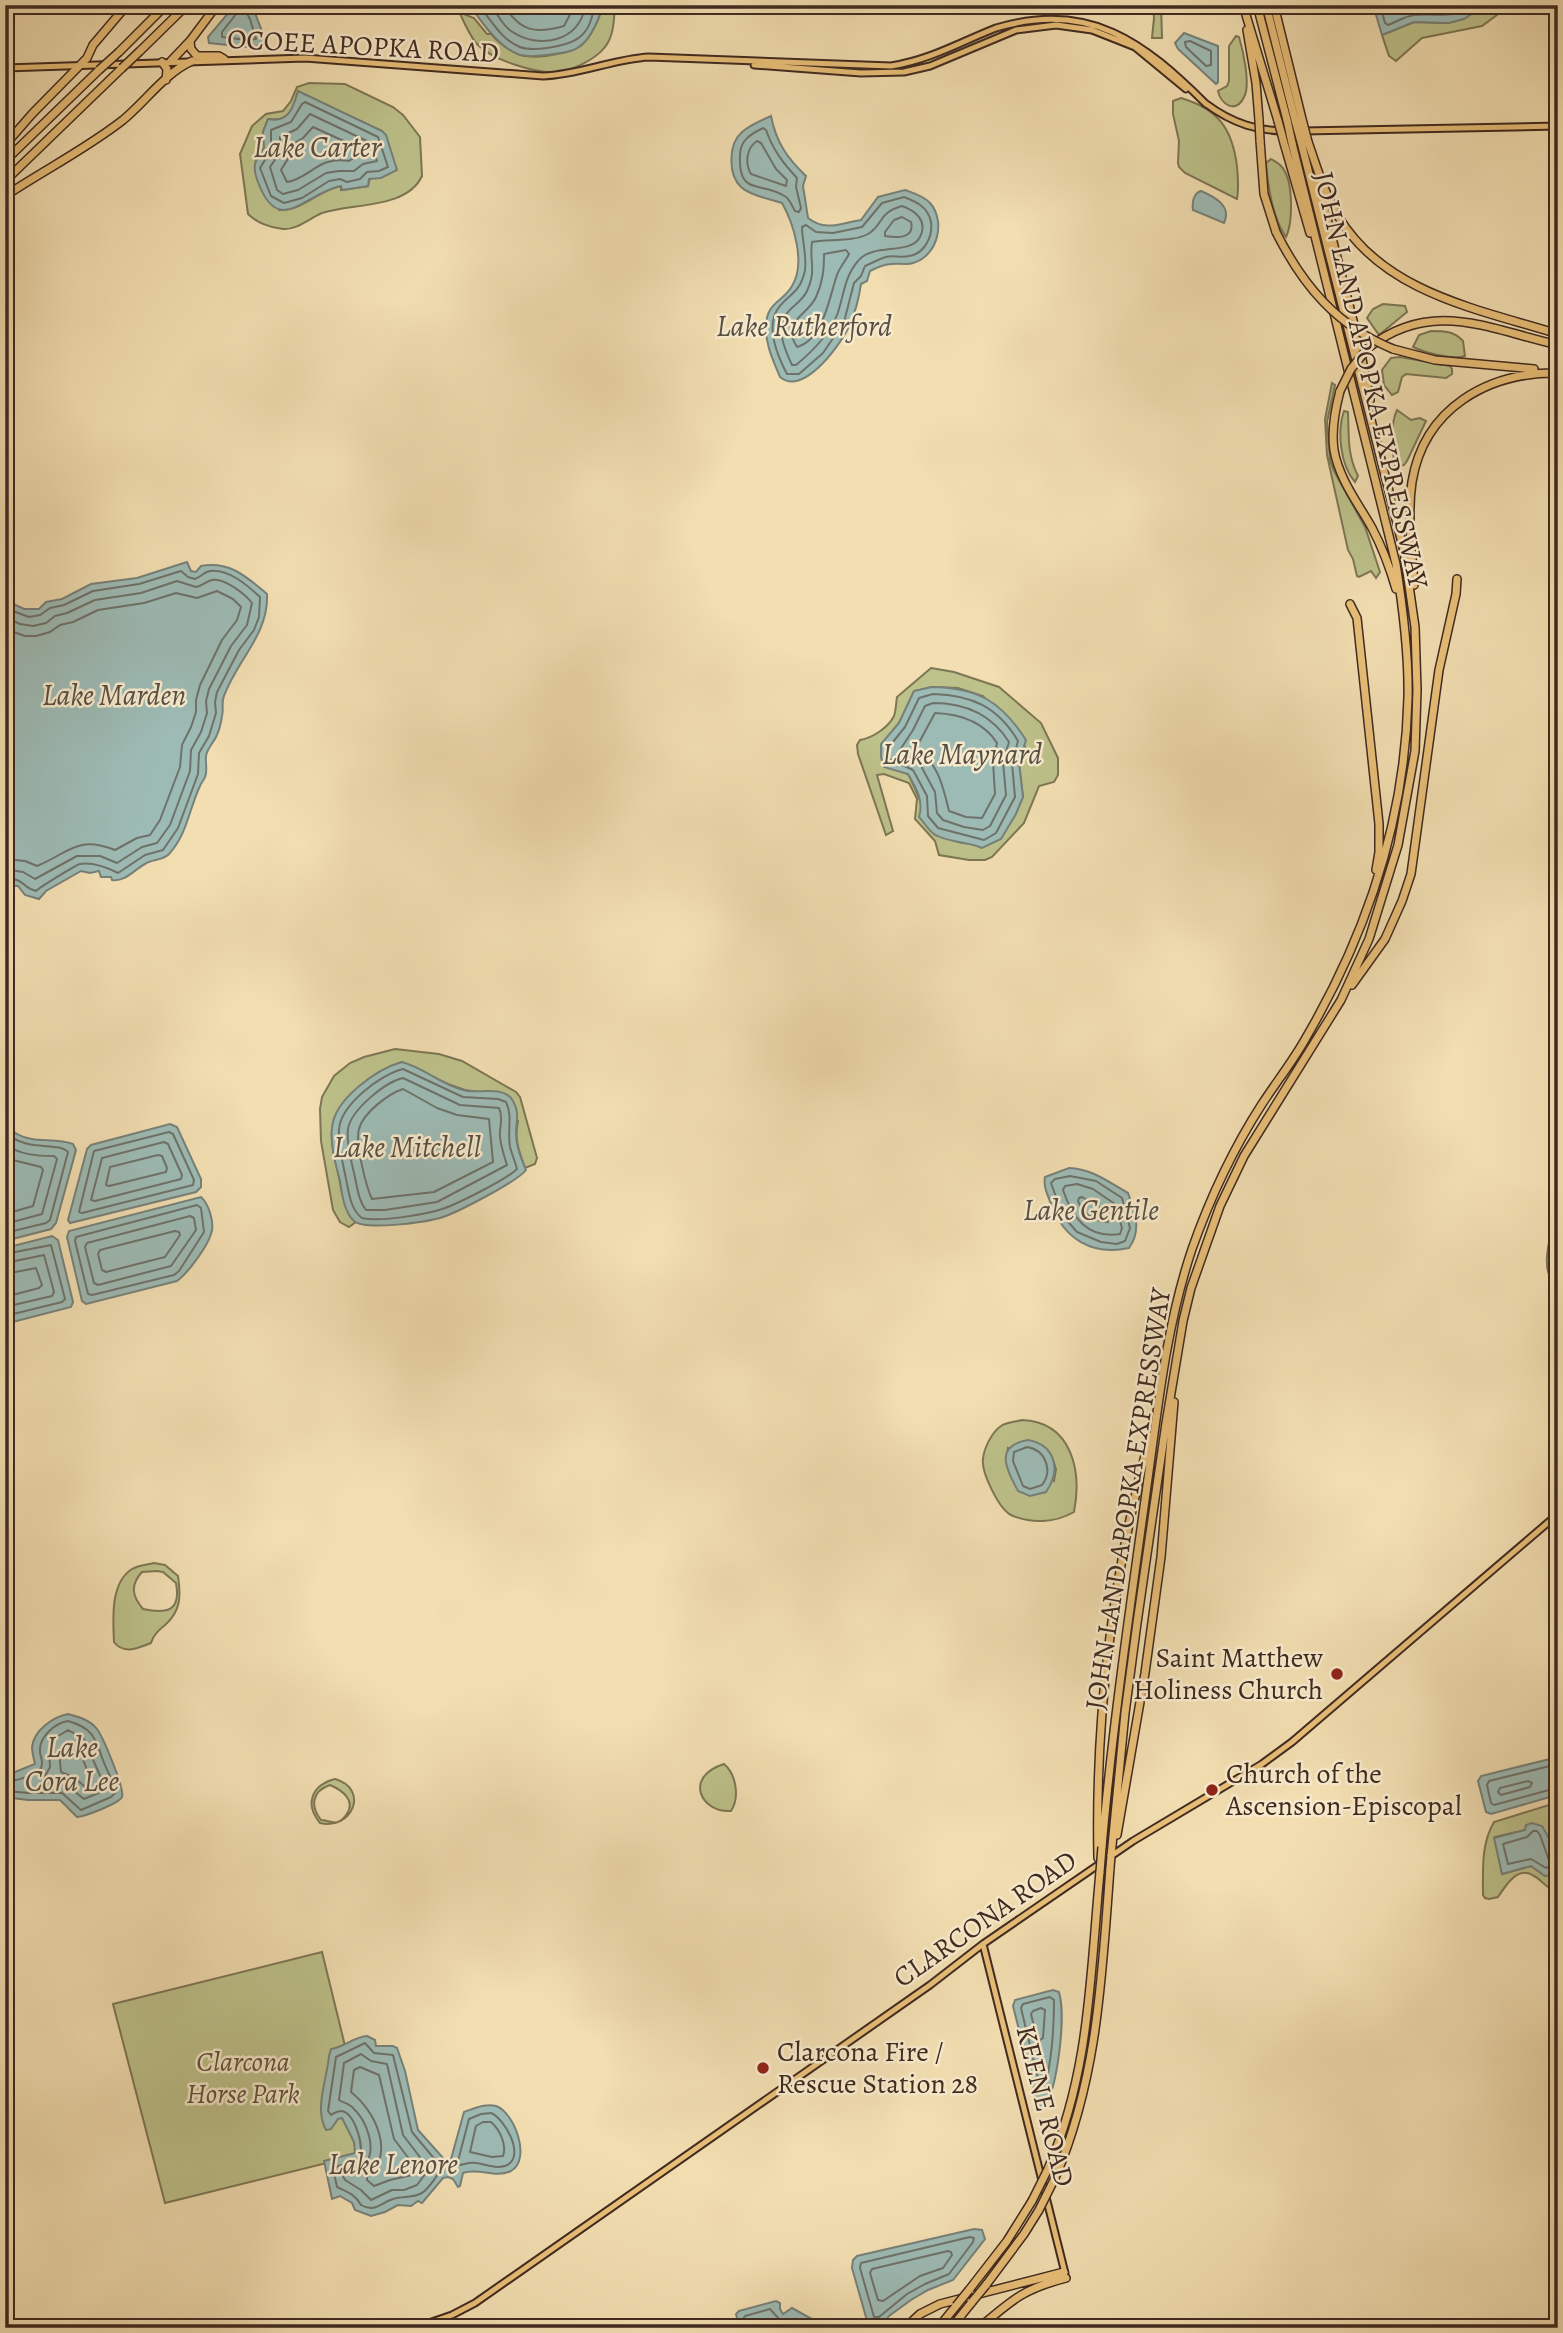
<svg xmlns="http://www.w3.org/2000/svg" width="1563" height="2333" viewBox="0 0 1563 2333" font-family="Alegreya,serif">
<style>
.green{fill:#bdc18a;stroke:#7e7655;stroke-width:2;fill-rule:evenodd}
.water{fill:#9dbbb5;stroke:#778179;stroke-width:2}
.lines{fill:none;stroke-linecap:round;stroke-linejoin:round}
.shore{stroke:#6e726a;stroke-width:2}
.major-casing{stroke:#3f2a20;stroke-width:9}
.highway-casing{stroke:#3f2a20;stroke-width:10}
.major{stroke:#e9bf78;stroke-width:5}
.highway{stroke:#e9bf78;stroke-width:7}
.highway-bridge-casing{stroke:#3f2a20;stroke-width:10;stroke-linecap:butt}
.highway-bridge{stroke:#e9bf78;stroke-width:7}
.poi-dot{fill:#8f2418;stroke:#f7eacc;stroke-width:2.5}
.labels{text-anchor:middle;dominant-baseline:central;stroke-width:5;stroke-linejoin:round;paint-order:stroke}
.street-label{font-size:28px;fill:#3f2a20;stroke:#f7eacc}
.poi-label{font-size:28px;fill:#3f2a20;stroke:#f7eacc;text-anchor:start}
.park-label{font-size:28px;font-style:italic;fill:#5e503a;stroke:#f7eacc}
.water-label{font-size:30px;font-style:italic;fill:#564e45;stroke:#f7eacc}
</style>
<rect width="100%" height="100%" fill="#f2deb1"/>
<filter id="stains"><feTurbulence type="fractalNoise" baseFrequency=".00286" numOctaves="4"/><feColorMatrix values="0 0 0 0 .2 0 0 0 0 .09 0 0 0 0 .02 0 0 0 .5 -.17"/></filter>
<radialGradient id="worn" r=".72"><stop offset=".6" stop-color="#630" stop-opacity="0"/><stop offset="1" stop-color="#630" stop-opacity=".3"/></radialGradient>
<path class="green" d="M 457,5 L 460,5 L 461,13 L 474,18 L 487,34 L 491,34 C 498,42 508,49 518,54 C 526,57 537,57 546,56 C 571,52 583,51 595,26 C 599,19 601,13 601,5 L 615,5 C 614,19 614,36 605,47 C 596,59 572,71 557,72 C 537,74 492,60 477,44 C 471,38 459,13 457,5 Z
M 1153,5 L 1161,5 L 1162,38 L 1152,38 L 1154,18 Z
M 1485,5 L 1507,5 L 1501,12 L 1482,26 L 1422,38 L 1396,61 L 1389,56 L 1382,35 L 1414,22 L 1449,23 Z
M 1236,36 L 1239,37 C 1243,50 1251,85 1244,97 C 1236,114 1221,105 1218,91 L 1227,86 L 1229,81 L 1229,46 Z
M 309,83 L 345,84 L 393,107 L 403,115 L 420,137 L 422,176 C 407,209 352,203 322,213 C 310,218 297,230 283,229 C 270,228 256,222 248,214 L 240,154 L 252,126 L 266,114 L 283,111 L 291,101 L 297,87 ZM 298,92 L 382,131 L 368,186 L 341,190 L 341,186 C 318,190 303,211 279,210 L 255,159 L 264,148 L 263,132 L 268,119 C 290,122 293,110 298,92 Z
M 1181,98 C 1218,109 1232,128 1237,166 C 1238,177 1239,189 1237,199 L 1185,173 L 1179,167 L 1178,163 L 1179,141 L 1173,114 L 1173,101 Z
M 1271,159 C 1276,162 1281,164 1284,170 C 1293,184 1293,223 1286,237 C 1272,218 1268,186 1266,163 Z
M 1383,304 L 1405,306 L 1407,312 L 1379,335 L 1367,318 L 1373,309 Z
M 1431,331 C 1444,331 1454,331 1463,341 L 1465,356 C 1452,360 1426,353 1413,347 L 1419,335 Z
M 1400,357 L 1450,366 L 1452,369 L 1452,374 L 1446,378 L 1406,374 L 1402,377 L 1398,392 L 1392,395 L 1384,385 L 1382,370 L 1391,358 Z
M 1332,383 L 1335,385 L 1327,422 L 1330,460 L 1334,471 L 1365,527 L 1380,572 L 1376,578 L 1371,571 L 1359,577 L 1357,576 L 1353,559 L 1348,550 L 1327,455 L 1325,419 Z
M 1397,410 L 1411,420 L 1420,418 L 1426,421 L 1407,461 L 1404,465 L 1398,467 L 1395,466 C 1392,449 1390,425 1397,410 Z
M 1344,411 L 1348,412 C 1349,436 1347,454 1358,476 L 1355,482 C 1340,465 1337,431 1344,411 Z
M 931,668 L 954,672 L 999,687 L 1041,723 L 1058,758 L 1058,775 L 1054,782 L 1039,786 L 1024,823 L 992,857 L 985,860 L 969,860 L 939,855 L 935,841 L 915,819 L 917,799 L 909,783 L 884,774 L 877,775 L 893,831 L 886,835 L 858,754 L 857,745 L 860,740 C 872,738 888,728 894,716 C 896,711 896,702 897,697 ZM 932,687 L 958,688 L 983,696 L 1025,747 L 1019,763 L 1023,797 L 974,844 L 962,843 L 935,835 C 924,815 919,794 908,774 L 884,766 L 881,745 L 899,723 L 914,691 Z
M 395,1049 L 439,1054 L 462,1061 L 516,1092 L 520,1097 L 537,1158 L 535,1164 L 525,1168 C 519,1151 514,1139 518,1121 L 479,1092 L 465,1090 L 448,1084 L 402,1062 C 375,1070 336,1099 332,1130 C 330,1144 336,1163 339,1177 C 342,1193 344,1211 356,1222 L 349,1227 L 340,1222 L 333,1210 L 321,1141 L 320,1109 L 322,1097 L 334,1076 L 350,1063 L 364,1057 Z
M 1558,1205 L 1558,1285 C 1535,1274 1554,1225 1558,1205 Z
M 1022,1420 C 1072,1422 1082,1471 1074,1512 C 1055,1523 1031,1524 1011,1515 C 999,1509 981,1472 983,1459 C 984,1448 992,1432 1001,1426 C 1007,1422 1015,1422 1022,1420 ZM 1008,1448 L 1052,1457 L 1056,1469 L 1054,1481 L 1006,1462 Z
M 154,1563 L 165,1565 L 178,1576 C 181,1596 181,1611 165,1625 C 159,1630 153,1635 151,1643 C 138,1648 124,1655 114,1642 C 113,1619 110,1583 132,1569 C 139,1565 146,1565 154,1563 ZM 157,1571 L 163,1572 L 176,1583 C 181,1611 168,1614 143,1609 C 132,1596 130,1585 142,1572 Z
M 724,1764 C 736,1774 740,1797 731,1811 C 701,1813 683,1777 724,1764 Z
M 335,1779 C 370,1789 352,1831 320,1823 C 304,1804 312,1785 335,1779 ZM 330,1785 C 342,1790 357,1801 346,1815 C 343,1819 343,1820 338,1822 C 332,1824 327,1820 321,1820 C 310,1806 312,1791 330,1785 Z
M 1549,1805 L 1558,1844 L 1558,1889 L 1553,1890 C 1545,1887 1542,1880 1534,1876 C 1518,1865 1506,1885 1498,1897 L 1489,1899 L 1485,1898 L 1483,1895 C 1483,1869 1481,1844 1494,1822 ZM 1525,1830 L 1550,1842 L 1556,1865 L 1545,1876 L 1531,1866 L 1502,1874 L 1495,1837 Z
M 322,1952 L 371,2152 L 165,2203 L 113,2004 Z"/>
<path class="water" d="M 235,5 L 252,5 L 266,42 L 264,46 L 247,47 L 209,43 L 208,37 Z
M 470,5 L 601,5 C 601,13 599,19 595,26 C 583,51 573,52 547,55 C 539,56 528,57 520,55 C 499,48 481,22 470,5 Z
M 1373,5 L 1485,5 L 1464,19 L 1449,23 L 1414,22 L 1382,35 Z
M 1184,33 L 1218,46 L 1218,82 L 1216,84 L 1178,49 L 1175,43 Z
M 298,91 L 382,131 L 386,135 L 397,170 L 381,178 L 369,179 L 368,186 L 342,190 L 341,186 C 306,192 279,239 258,182 C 252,167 254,161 264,148 L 263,132 L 268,119 C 289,123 293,108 298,91 Z
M 771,116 C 776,142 787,158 806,176 L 803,186 L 808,218 C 826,232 841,223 861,220 L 878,197 L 905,190 C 913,193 924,196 930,203 C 946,221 938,256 913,263 C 907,265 898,263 891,264 C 884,264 876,268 870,271 L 867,281 L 861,284 C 859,297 856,310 851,322 C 843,342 804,397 780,377 C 773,360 765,344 766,325 C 767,302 783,302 792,286 C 806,264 794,224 782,203 C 770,199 751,196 741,187 C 728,175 728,144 742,132 C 750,125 762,120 771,116 Z
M 1201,191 C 1215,197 1232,206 1224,223 L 1193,210 C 1192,204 1193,193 1201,191 Z
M 187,562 L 191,571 L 196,572 L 201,566 C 230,561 247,577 267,594 C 269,634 237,660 224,696 C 221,703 224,709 222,716 C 221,723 219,731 216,737 C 213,743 207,749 206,756 C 205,763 208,770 205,777 C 204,780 201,783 200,786 C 189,809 187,835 169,854 C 162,861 152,859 145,864 C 134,870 125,882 112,880 L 111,877 L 101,877 L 99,871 L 90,873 L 81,871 L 46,891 L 39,899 L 25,895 L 18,886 L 5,885 L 5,600 L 24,609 L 39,609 L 46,602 L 62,599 L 91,584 L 137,578 Z
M 932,687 C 978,688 1001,701 1026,740 L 1019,763 L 1023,797 L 1016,814 L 1001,839 L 982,848 C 968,841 947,843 934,834 C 928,830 924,822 919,817 C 924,800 916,788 908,774 L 884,767 L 881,757 L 881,744 L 899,723 L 914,691 Z
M 402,1062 C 425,1068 444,1087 467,1091 C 482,1093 505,1086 513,1101 C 520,1113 516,1121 516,1133 C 516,1146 521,1158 526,1170 C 518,1181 458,1212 443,1217 C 428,1222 365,1231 354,1221 C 344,1212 342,1194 340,1181 C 336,1165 330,1146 332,1128 C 334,1099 377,1069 402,1062 Z
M 5,1122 C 9,1126 13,1132 17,1134 C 34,1144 55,1137 73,1144 L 76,1150 L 56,1223 L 51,1229 L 5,1241 Z
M 170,1124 L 177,1127 L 201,1179 L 201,1187 L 196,1192 L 70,1223 L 68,1220 L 87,1149 L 91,1145 Z
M 1069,1168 C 1093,1169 1108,1182 1128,1193 C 1135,1212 1142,1230 1129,1248 C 1092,1256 1064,1239 1051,1204 C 1048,1195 1043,1187 1045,1177 Z
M 201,1197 C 209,1204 215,1224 211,1234 C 207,1247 188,1273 177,1281 L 86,1304 L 82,1301 L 67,1237 L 69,1231 Z
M 52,1236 L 58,1240 L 73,1302 L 71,1307 L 5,1324 L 5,1248 Z
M 1028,1440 C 1056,1445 1061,1471 1046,1492 L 1030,1496 L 1018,1491 C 1006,1468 994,1446 1028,1440 Z
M 68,1714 C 79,1717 90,1720 97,1729 C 103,1737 125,1789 122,1797 C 118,1804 86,1816 77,1817 L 60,1800 L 28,1800 L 5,1797 L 5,1776 L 35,1764 C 34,1759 32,1753 32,1747 C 34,1730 53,1717 68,1714 Z
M 1558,1757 L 1558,1784 L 1550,1797 L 1491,1814 L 1486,1812 L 1478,1781 L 1481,1776 Z
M 1532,1823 L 1542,1826 C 1550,1839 1557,1856 1556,1871 L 1551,1875 L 1545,1876 L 1531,1866 L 1502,1874 L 1494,1838 L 1525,1830 L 1526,1825 Z
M 1053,1990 L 1059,1992 C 1066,2016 1058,2090 1043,2109 L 1039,2109 L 1013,2006 L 1015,2000 Z
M 367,2036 L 375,2040 L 376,2046 L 393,2046 L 397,2048 L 405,2071 L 418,2130 L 444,2159 L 451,2159 L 464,2112 C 473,2109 485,2103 496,2106 C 514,2112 532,2159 511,2171 C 495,2179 479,2167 463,2173 L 460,2186 L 458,2187 L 453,2179 L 448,2177 L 443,2178 L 422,2203 L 418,2201 L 411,2206 L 398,2205 L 385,2212 L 371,2216 L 355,2210 L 352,2203 L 340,2196 L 332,2199 L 324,2161 L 355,2153 L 354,2142 L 342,2118 L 338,2119 L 331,2129 L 326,2130 C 314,2109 327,2079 329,2056 L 331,2049 C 344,2047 354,2037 367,2036 Z
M 974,2229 L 982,2230 L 985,2239 L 953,2280 L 928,2290 L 911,2300 L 889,2316 L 882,2325 L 872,2326 L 868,2324 L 852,2268 L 853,2260 L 857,2256 Z
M 776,2301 L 780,2303 L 780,2309 L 783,2314 L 792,2308 L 812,2319 L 816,2328 L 728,2328 L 737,2318 L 736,2314 L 739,2311 Z"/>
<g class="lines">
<path class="shore" d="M 478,5 C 492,20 500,39 520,47 C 528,50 539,49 547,48 C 575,44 591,37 594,5
M 490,5 C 498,14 502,25 511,31 C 538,50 581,42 585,5
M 504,5 C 520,32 536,34 564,26 L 575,5
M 1380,5 L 1385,23 L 1388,25 C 1396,22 1406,16 1414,15 C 1441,12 1446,21 1474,5
M 1389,5 L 1394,13 L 1412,7 L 1447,7 L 1455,5
M 244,8 L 250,19 L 256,39 L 247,40 L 222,37 L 222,32 L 240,9 Z
M 1190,41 L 1211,51 L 1211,65 L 1206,66 L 1186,47 L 1185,42 Z
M 305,102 L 378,137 L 388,167 L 379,171 L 367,172 L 360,179 L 347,182 L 340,179 L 329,181 L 302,198 L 284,203 L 271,196 L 260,168 L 271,150 L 271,130 L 291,122 L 302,104 Z
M 310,114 L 371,143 L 377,161 L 363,164 L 354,171 L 339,171 L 326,173 L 298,190 L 283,194 L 277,190 L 270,167 L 279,154 L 280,137 L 297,129 Z
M 313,127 L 359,148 L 361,153 L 349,161 C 317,156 311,178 287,182 L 281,170 L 289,157 L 291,145 L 303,138 Z
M 763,128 L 766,130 C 773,150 783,163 797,178 L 796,187 L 801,208 L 799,212 L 795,211 C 792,206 790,200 786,197 C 762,180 738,198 740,155 C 740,140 751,134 763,128 Z
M 757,141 L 761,143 L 776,169 L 787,180 L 786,186 L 751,174 C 745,164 746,148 757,141 Z
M 904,197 C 917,202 928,207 931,222 C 933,237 924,254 909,256 C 901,258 893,255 886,257 C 879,259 872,263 865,266 L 861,276 L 854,283 L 844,322 L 823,353 L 799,374 L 787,374 C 778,357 766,329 777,310 C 787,294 800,295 805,270 C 807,257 802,240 802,227 L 806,225 L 816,232 L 833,233 L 862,227 L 882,203 Z
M 902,206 C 916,211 928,221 920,237 C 910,256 873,242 858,261 C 844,277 844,296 837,315 C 829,335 813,351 796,365 L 792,365 C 785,350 774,326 788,312 C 794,305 803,300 807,291 C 817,269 809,262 812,242 C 827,239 854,242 868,234 C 884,225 877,213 902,206 Z
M 902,217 L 911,222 C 915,239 897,238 885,236 L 885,232 L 894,220 Z
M 846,250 L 849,254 C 845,262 838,269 836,278 C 829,299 823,340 797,347 C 780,320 807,317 816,297 C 823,282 824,269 824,254 Z
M 5,608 L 29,617 L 40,615 L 50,608 L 64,605 L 93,591 L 139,584 L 181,571 L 188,577 L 195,579 C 201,577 204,572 210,571 C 229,569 247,585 260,597 L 259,617 L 254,630 L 239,650 L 217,692 L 215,702 L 216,713 L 209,736 L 199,753 L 198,774 L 178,828 L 163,850 L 145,855 L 118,873 C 108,868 93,862 80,864 C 76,865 40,887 36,891 C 22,888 26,879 5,878
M 5,617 L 20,624 L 33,626 L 46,623 L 55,616 L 67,613 L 95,600 L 141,593 L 177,581 L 196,587 C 202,586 207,581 212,580 C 224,577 246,595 252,603 L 247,625 L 231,646 L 209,689 L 206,701 L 207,713 L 201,732 L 191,750 L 190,771 L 170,825 L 157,843 L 142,847 L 117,863 L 100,856 L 77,856 L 35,879 L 23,872 L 5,869
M 5,629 L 25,636 L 36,636 L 50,632 L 60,625 L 73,622 L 98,610 L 144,603 L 176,593 L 197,598 L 217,591 L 233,599 L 241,607 L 237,620 L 222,640 L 200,685 L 196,700 L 196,712 L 191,727 L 182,745 L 180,767 L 160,820 L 150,835 L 137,838 L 115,850 C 76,835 69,853 37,866 L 25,861 L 5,859
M 933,694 C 972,695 998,707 1018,741 L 1012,763 L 1015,797 L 996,833 L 984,840 L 938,828 L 928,816 L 927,796 L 913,770 L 889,759 L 888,748 L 905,727 L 919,698 Z
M 933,703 C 965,703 992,715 1009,742 L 1003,762 L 1006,795 L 990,826 L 983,830 L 964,827 L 943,820 L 937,813 L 935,792 L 921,766 L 915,760 L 898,753 L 913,730 L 925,706 Z
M 935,713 C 959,714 983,721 997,743 L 993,762 L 995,794 L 982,818 L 966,817 L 949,811 C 943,786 938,763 916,748 Z
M 403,1069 L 463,1097 L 498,1099 L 506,1102 C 513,1117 507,1131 510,1147 C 512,1154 515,1162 517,1169 C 507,1179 454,1206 439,1210 C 422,1215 380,1222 362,1218 C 350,1209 349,1192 346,1179 C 343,1163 338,1146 339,1130 C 340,1105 381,1074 403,1069 Z
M 403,1078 L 460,1105 L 499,1108 C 504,1118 499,1126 500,1137 C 501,1147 504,1156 507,1165 L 437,1202 L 385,1210 L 366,1210 C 358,1200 357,1185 354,1173 C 351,1160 346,1143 348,1129 C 351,1110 385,1082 403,1078 Z
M 403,1089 L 437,1108 L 457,1115 L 489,1119 L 493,1162 L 434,1192 L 372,1199 C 366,1187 355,1142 359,1129 C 363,1113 388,1094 403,1089 Z
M 5,1132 C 27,1153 57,1141 68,1152 L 50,1220 L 46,1223 L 5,1233
M 169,1132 L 173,1134 L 194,1180 L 193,1185 L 82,1213 L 79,1212 L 94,1151 Z
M 164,1142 L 168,1144 L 182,1175 L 181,1179 L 95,1201 L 91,1200 L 102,1158 Z
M 5,1144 C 19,1155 38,1156 54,1156 L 57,1159 L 42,1214 L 5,1224
M 158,1155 L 162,1156 L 167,1168 L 166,1172 L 109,1186 L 106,1185 L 110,1167 Z
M 5,1158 L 41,1167 L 43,1170 L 33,1206 L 5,1214
M 1070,1176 L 1096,1181 L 1122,1198 L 1130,1228 L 1125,1241 L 1117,1244 L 1101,1242 L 1077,1232 L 1063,1216 L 1051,1183 L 1055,1179 Z
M 1077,1184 L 1093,1189 L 1115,1204 L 1122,1228 L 1120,1234 C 1087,1239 1072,1217 1063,1190 L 1065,1186 Z
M 1082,1197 L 1106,1211 L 1108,1222 C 1095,1222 1083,1214 1078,1201 L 1079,1198 Z
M 197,1205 L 201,1208 L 204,1232 L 179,1271 L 174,1275 L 92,1295 L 88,1294 L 75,1241 L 76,1237 Z
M 190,1216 L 194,1218 L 196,1230 L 171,1266 L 98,1285 L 94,1283 L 85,1247 L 87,1243 Z
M 175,1231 L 179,1232 L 180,1235 L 165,1257 L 106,1272 L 102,1270 L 98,1254 L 100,1250 Z
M 5,1254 L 51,1245 L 65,1299 L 62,1302 L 5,1316
M 5,1263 L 44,1255 L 54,1292 L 52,1296 L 5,1307
M 5,1274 L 36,1268 L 42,1285 L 39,1288 L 5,1297
M 1027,1447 C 1046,1450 1053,1471 1042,1485 L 1030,1489 L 1023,1486 L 1013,1461 L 1014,1452 Z
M 68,1730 L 84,1739 L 105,1787 L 103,1791 L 84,1799 L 66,1785 L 45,1783 L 43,1780 L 50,1767 L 49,1747 L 55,1738 Z
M 67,1742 L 74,1744 L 80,1751 L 91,1781 L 89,1785 L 84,1786 L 75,1778 L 61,1772 L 59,1751 Z
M 1558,1764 L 1489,1781 L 1487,1785 L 1491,1803 L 1494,1805 L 1549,1790 L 1558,1794
M 1528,1781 L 1532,1783 L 1530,1787 L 1501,1795 L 1498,1792 L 1500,1788 Z
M 5,1782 C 14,1781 36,1776 41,1768 C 44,1762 40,1757 40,1751 C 39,1737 55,1723 68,1721 C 93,1728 95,1738 103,1760 C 107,1771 113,1781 116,1792 L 111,1797 L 81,1810 L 62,1793 L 29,1793 L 5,1791
M 1533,1831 L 1537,1831 L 1540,1835 L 1551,1866 L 1546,1868 L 1531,1859 L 1508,1864 L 1503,1844 L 1527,1837 Z
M 1050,1997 L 1054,2000 C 1054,2028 1052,2056 1046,2083 L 1042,2085 L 1039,2083 L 1021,2008 L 1023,2004 Z
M 1041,2008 L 1045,2010 L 1043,2038 L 1040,2040 L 1037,2038 L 1031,2014 L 1033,2011 Z
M 365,2043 L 374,2053 L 393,2055 L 412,2132 L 442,2168 C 437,2175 429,2190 420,2194 C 411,2198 402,2196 393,2199 C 380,2203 375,2213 361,2205 C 355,2194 347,2192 337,2187 L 333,2168 L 359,2159 C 365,2147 355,2114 342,2111 C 339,2111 334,2113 331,2115 L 328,2111 L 336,2057 Z
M 361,2054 L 371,2061 L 387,2064 L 403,2135 L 429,2169 L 417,2185 L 404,2190 L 392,2190 L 371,2200 L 361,2190 L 345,2180 L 343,2176 L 345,2172 L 364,2166 C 378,2150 367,2121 353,2108 C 349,2103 343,2103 339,2100 L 344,2063 Z
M 360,2067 L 379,2075 L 394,2139 L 416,2168 L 412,2175 L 390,2180 L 374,2186 L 367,2180 L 367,2177 C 396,2153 375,2111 351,2092 L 354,2070 Z
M 491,2113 C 504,2118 524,2153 509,2164 C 499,2171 486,2164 476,2163 C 471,2162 465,2164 460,2165 L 458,2161 L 469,2119 L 481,2114 Z
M 483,2122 L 491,2122 C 500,2130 507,2145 503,2156 L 492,2157 L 470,2152 L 476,2126 Z
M 970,2237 L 974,2238 L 973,2242 L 949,2274 L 925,2284 L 907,2294 L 879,2317 L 874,2317 L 860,2268 L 861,2263 Z
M 948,2251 L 951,2252 L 952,2255 L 943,2268 L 920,2276 L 883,2301 L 878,2300 L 870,2273 L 872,2269 Z
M 737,2328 L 745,2316 L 770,2309 L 780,2320 C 792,2322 799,2312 808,2328"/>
<defs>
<path id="major" d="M 754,65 L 861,73 L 904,72 L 930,66 L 1016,30 L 1056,25 L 1092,30 L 1135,47 L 1186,89
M 5,68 L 305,58 L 543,76 C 579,75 613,59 649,57 L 891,66 C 932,59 958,43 996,28 C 1089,0 1144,42 1206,104
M 1205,103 C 1233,124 1259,132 1293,131
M 1303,131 L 1558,126
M 983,1944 L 1065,2273
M 414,2328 L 452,2315 L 475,2303 L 930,1985 L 983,1944 L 1133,1841 L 1262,1764 L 1292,1742 L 1558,1514"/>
<path id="highway" d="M 1243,5 L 1278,121
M 1257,5 L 1287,120
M 1266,5 L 1295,120
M 1274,5 L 1302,119
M 1247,30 L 1256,83 L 1259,120
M 190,42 L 191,49 L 197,56 L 219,56 L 224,59
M 140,51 L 187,5
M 119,52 L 166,5
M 171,61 L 190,41 L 217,5
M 162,62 L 167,69 L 166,80
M 1260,140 L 1264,194 L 1276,232
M 1308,142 C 1317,167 1324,193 1338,216 C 1384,293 1478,309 1558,334
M 1284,143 L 1310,233
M 5,145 L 32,114 L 87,58 L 93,45 L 127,5
M 5,161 L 99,70
M 5,181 L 122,68
M 1318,183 L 1359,344 L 1370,400
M 5,196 C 44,170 86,149 123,120 C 146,101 165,73 192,61
M 1368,348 C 1432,298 1488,329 1558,345
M 1393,349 L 1435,360 L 1534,369
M 1340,391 C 1335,410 1331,430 1334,450 C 1339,479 1358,503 1372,528 C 1382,547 1390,568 1396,589
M 1414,585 C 1412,551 1407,515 1412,482 C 1424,408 1488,372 1558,373
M 1350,604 L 1357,618 L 1379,824 L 1379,852 L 1376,870
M 1352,985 L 1385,939 L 1402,901 L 1411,874 L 1439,670 L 1456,594 L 1457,579
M 1117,1835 L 1145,1673 L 1161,1557 L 1174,1402
M 1102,1847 C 1112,1731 1129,1616 1145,1500 C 1157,1416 1165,1329 1192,1249 C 1210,1198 1233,1149 1262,1104 C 1277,1081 1294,1060 1307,1036 C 1367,933 1405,818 1408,698 C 1409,653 1403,608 1396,564 L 1292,143
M 1111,1856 L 1125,1713 L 1137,1623 L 1166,1423 L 1183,1321 L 1191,1288 L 1220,1206 L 1244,1156 L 1341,1000 L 1369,939 L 1398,845 L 1415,751 L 1417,690 L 1415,627 L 1404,551 L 1301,142
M 1098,1858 C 1095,1717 1113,1573 1150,1436
M 1048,2169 C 1090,2072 1090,1976 1100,1872
M 1055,2178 C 1098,2078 1102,1974 1110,1868
M 986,2285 L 1024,2234 L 1039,2210
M 969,2290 L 1007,2241 L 1032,2201
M 905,2328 L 920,2314 L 940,2304 L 1064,2272
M 938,2328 L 956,2306
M 951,2328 L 972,2302
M 979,2328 C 1012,2300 1023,2289 1066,2278"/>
</defs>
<use href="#major" class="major-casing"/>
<use href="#highway" class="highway-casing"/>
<use href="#major" class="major"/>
<use href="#highway" class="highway"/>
<defs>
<path id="highway-bridge" d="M 122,68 L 140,51
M 99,70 L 119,52
M 1302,119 L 1308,142
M 1259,120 L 1260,140
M 1287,120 L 1292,143
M 1295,120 L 1301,142
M 1278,121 L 1284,143
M 1276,232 C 1303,286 1337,326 1393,349
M 1340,391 L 1351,369 L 1368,348
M 1110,1868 L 1111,1856
M 1100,1872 L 1102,1847
M 1032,2201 L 1048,2169
M 1039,2210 L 1055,2178
M 972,2302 L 986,2285
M 956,2306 L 969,2290"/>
</defs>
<use href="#highway-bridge" class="highway-bridge-casing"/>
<use href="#highway-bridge" class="highway-bridge"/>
</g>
<g class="poi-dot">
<circle cx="1337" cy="1674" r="7"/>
<circle cx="1212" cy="1790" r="7"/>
<circle cx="763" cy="2068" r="7"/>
</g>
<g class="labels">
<g class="street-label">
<text transform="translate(363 46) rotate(3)">OCOEE APOPKA ROAD</text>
<text transform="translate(1371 380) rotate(77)">JOHN LAND APOPKA EXPRESSWAY</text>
<text transform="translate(1128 1499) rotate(-81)">JOHN LAND APOPKA EXPRESSWAY</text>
<text transform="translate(985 1919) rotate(-35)">CLARCONA ROAD</text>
<text transform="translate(1045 2106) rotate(76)">KEENE ROAD</text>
</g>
<g class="poi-label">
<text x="1323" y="1658" text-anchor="end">Saint Matthew<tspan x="1323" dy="32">Holiness Church</tspan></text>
<text x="1226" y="1774">Church of the<tspan x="1226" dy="32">Ascension-Episcopal</tspan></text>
<text x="777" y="2052">Clarcona Fire /<tspan x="777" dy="32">Rescue Station 28</tspan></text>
</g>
<g class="park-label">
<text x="243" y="2062">Clarcona<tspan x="243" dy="32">Horse Park</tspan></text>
</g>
<g class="water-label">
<text x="317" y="147">Lake Carter</text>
<text x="804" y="326">Lake Rutherford</text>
<text x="114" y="695">Lake Marden</text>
<text x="962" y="754">Lake Maynard</text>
<text x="407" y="1147">Lake Mitchell</text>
<text x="1091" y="1210">Lake Gentile</text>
<text x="72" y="1747">Lake<tspan x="72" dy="34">Cora Lee</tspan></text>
<text x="393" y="2164">Lake Lenore</text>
</g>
</g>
<rect width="1563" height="2333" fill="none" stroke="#f2deb1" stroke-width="28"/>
<rect x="7" y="7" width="1549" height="2319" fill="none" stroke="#3f2a20" stroke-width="3.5"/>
<rect x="14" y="14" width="1535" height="2305" fill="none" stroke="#3f2a20" stroke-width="2"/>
<rect width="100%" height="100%" filter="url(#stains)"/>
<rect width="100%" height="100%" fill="url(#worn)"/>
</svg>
